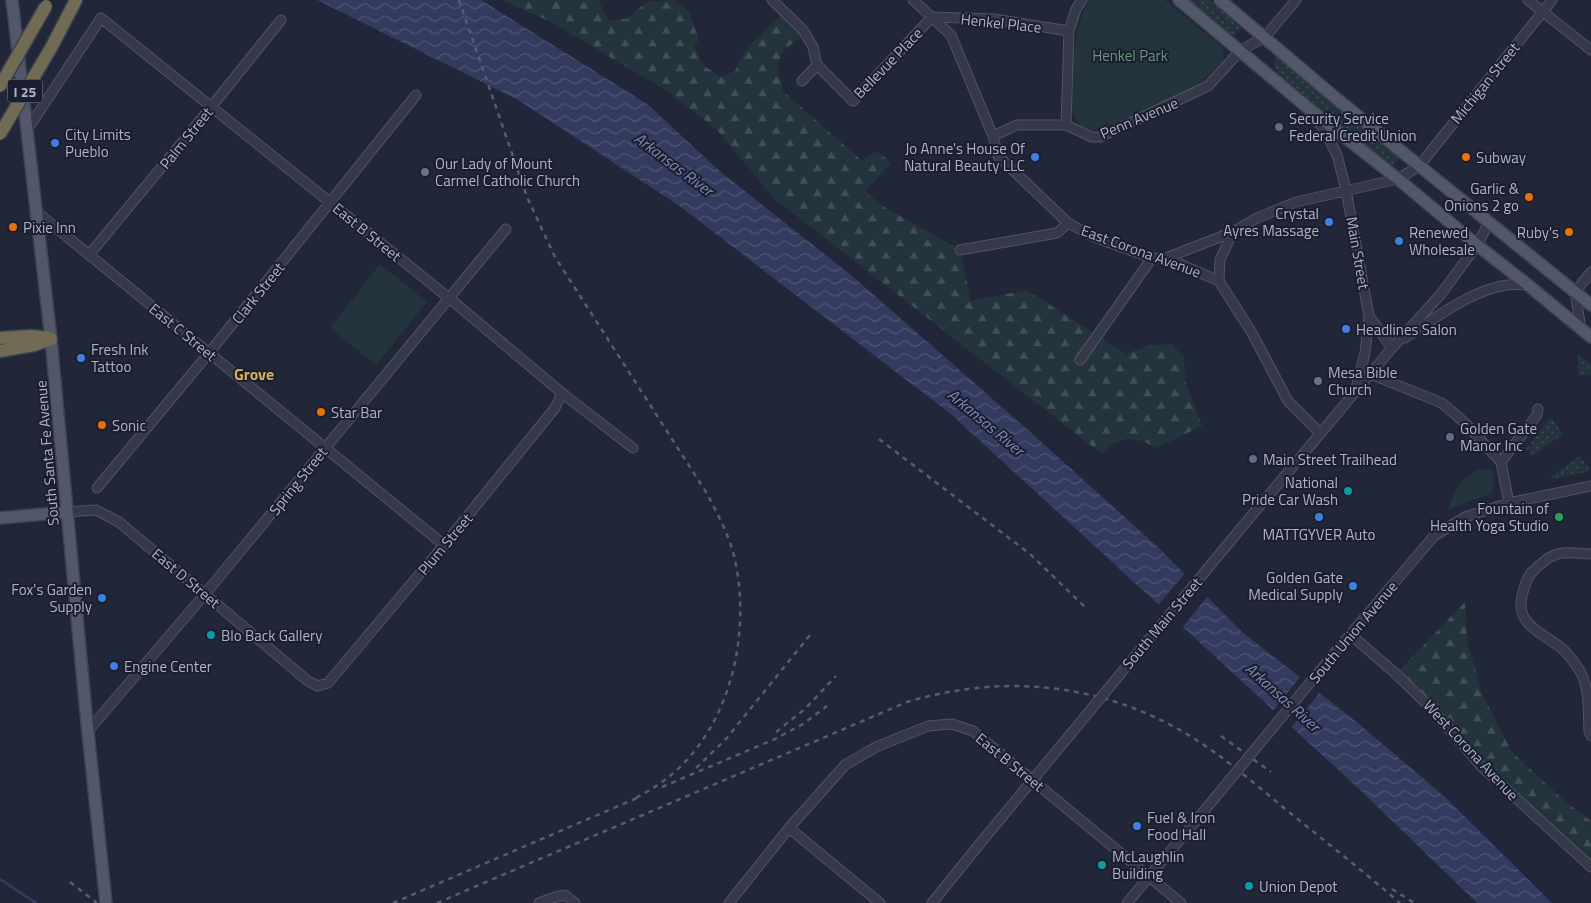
<svg xmlns="http://www.w3.org/2000/svg" width="1591" height="903" viewBox="0 0 1591 903" font-family="'Titillium Web',sans-serif">
<style>
.grass{fill:url(#grass-dots)}
.forest{fill:url(#forest-firs)}
.park{fill:#24343c}
.water{fill:url(#water-waves)}
.pier{fill:#222639}
.lines{fill:none;stroke-linecap:round;stroke-linejoin:round}
.stream{stroke:#333b5f;stroke-width:2.5}
.minor-casing{stroke:#505365;stroke-width:11}
.major-casing{stroke:#3e4253;stroke-width:14}
.highway-casing{stroke:#3d4052;stroke-width:15}
.minor{stroke:#35394a;stroke-width:9}
.major{stroke:#53576a;stroke-width:11}
.highway{stroke:#706b52;stroke-width:12}
.rail{stroke:#575c71;stroke-width:2.5;stroke-dasharray:5 5;stroke-linecap:butt}
.minor-bridge-casing{stroke:#505365;stroke-width:11;stroke-linecap:butt}
.highway-bridge-casing{stroke:#3d4052;stroke-width:15;stroke-linecap:butt}
.minor-bridge{stroke:#35394a;stroke-width:9}
.highway-bridge{stroke:#706b52;stroke-width:12}
.service-dot{fill:#5c6f8a;stroke:#1b1e2e;stroke-width:2}
.shop-dot{fill:#3f7fe0;stroke:#1b1e2e;stroke-width:2}
.food-dot{fill:#e8710a;stroke:#1b1e2e;stroke-width:2}
.worship-dot{fill:#6b7280;stroke:#1b1e2e;stroke-width:2}
.culture-dot{fill:#0f9aa8;stroke:#1b1e2e;stroke-width:2}
.leisure-dot{fill:#2e9e5b;stroke:#1b1e2e;stroke-width:2}
.labels{text-anchor:middle;dominant-baseline:central;stroke-width:4;stroke-linejoin:round;paint-order:stroke}
.shield{fill:#1b1e2e;stroke:#838698;stroke-width:1}
.shield-label{font-size:14px;font-weight:bold;fill:#b0b3c6}
.street-label{font-size:15px;fill:#b0b3c6;stroke:#1b1e2e}
.park-label{font-size:15px;fill:#67977d;stroke:#1b1e2e}
.poi-label{font-size:15px;fill:#b0b3c6;stroke:#1b1e2e;text-anchor:start}
.water-label{font-size:16px;font-style:italic;fill:#8089b2;stroke:#1b1e2e}
.neighbourhood-label{font-size:16px;font-weight:bold;fill:#d3ad5e;stroke:#1b1e2e}
</style>
<defs>
<pattern id="grass-dots" width="8" height="8" patternUnits="userSpaceOnUse" patternTransform="scale(1.25)"><rect width="8" height="8" fill="#24343c"/><path d="M2 2h.1M6 6h.1" fill="none" stroke="#414f57" stroke-width="1.8" stroke-linecap="round"/></pattern>
<pattern id="forest-firs" width="22" height="20" patternUnits="userSpaceOnUse" patternTransform="scale(1.25)"><rect width="22" height="20" fill="#24343c"/><path d="M5 1l3.5 6h-7zM16 11l3.5 6h-7z" fill="#414f57"/></pattern>
<pattern id="water-waves" width="16" height="10" patternUnits="userSpaceOnUse" patternTransform="scale(1.25)"><rect width="16" height="10" fill="#333b5f"/><path d="M0 5q4-4 8 0t8 0" fill="none" stroke="#4e5574"/></pattern>
</defs>
<rect width="100%" height="100%" fill="#222639"/>
<path class="grass" d="M 1187,0 L 1209,0 L 1241,26 L 1241,29 L 1234,35 L 1229,34 Z
M 1274,57 L 1279,57 L 1397,154 C 1399,159 1396,164 1391,166 L 1388,165 L 1281,77 L 1274,68 Z
M 1578,354 L 1591,365 L 1591,375 L 1578,375 Z
M 1551,417 L 1563,434 L 1532,456 L 1526,449 Z
M 1580,456 L 1591,471 L 1552,479 L 1550,477 Z"/>
<path class="forest" d="M 502,0 L 598,0 L 608,20 L 626,19 L 647,2 L 673,0 L 689,12 L 699,39 L 694,47 L 704,66 L 721,77 L 735,71 L 744,52 L 784,12 L 805,35 L 785,49 L 777,64 L 783,91 L 862,161 L 877,151 L 891,163 L 865,191 L 881,205 L 960,250 L 971,301 L 1027,290 L 1126,354 L 1148,346 L 1170,344 L 1184,356 L 1185,380 L 1202,426 L 1156,448 C 1145,440 1126,435 1114,443 C 1110,446 1106,451 1102,454 L 776,200 L 717,130 L 667,91 L 553,23 Z
M 1465,602 L 1467,640 L 1482,694 L 1512,752 L 1567,803 L 1591,821 L 1591,867 L 1513,796 L 1396,674 Z"/>
<path class="park" d="M 1089,0 L 1165,0 L 1223,48 L 1224,60 L 1198,86 L 1100,130 C 1083,129 1077,126 1071,108 C 1073,72 1071,33 1089,0 Z
M 380,264 L 427,302 L 376,365 L 330,328 Z
M 1492,469 C 1494,478 1497,486 1490,494 L 1449,509 C 1452,495 1459,481 1472,473 C 1477,469 1486,470 1492,469 Z"/>
<path class="water" d="M 317,0 L 481,0 L 647,104 L 722,173 L 851,275 L 1028,430 L 1159,548 L 1241,631 L 1359,724 L 1444,796 L 1552,903 L 1477,903 L 1358,788 L 952,415 L 681,207 L 518,100 Z"/>
<path class="pier" d="M 1186,572 L 1209,595 L 1181,629 L 1157,607 Z
M 1301,676 L 1321,691 L 1290,729 L 1272,712 Z"/>
<g class="lines">
<path class="stream" d="M 0,879 L 36,903"/>
<defs>
<path id="minor" d="M 772,0 L 803,30 L 813,47 L 817,65 L 853,101 L 932,17 L 994,19 L 1069,31
M 913,0 L 951,35 L 993,136 L 998,156 L 1068,223 L 1094,237 L 1152,258 L 1166,258 L 1219,281 L 1252,333 L 1288,401 L 1320,433
M 1528,0 L 1591,50
M 802,81 L 817,65
M 1313,114 L 1327,135 L 1337,155 L 1346,190 L 1369,316 L 1365,353 L 1356,388
M 1066,125 L 1069,31 L 1076,9 L 1082,0
M 27,130 L 101,18 L 449,298 L 562,393 L 633,448
M 993,136 L 1017,125 L 1066,125 L 1092,137 L 1100,137 L 1208,86 L 1241,50 L 1265,37 L 1296,0
M 38,213 L 444,545
M 960,250 L 1057,233 L 1068,223
M 89,255 L 212,106 L 281,20
M 1166,258 L 1233,232
M 1219,281 L 1220,260 L 1233,232 L 1257,218 L 1296,202 L 1398,179 L 1419,166 L 1552,0
M 1369,316 L 1392,348
M 1581,329 L 1575,292 L 1591,272
M 1405,338 C 1434,319 1463,296 1497,287 C 1507,284 1518,284 1528,285
M 1080,360 L 1152,258
M 1370,374 L 1442,403 L 1465,423 L 1501,462 L 1509,503
M 1501,462 L 1537,415 L 1538,409
M 97,488 L 209,353 L 416,95
M 67,512 L 96,510 L 119,522 L 308,681 L 318,686 L 328,683 L 444,545 L 555,408 L 562,393
M 1242,527 L 1392,348 L 1441,294 L 1477,245 L 1489,223
M 1591,554 C 1561,552 1555,549 1532,572 C 1527,577 1526,582 1524,589 C 1512,623 1538,630 1560,647 C 1567,652 1575,663 1580,671 C 1590,688 1588,712 1589,731 L 1591,736
M 1350,634 L 1396,674 L 1429,706 L 1482,767 L 1591,867
M 1342,644 L 1434,536 L 1465,517 L 1509,503 L 1591,486
M 88,731 L 205,594 L 506,229
M 789,828 L 880,903
M 539,903 L 555,897 L 565,895 L 575,903
M 729,903 L 789,828 L 845,765 L 876,747 L 928,726 L 952,724 L 973,731 L 1181,903
M 932,903 L 982,841
M 1127,903 L 1199,817"/>
<path id="major" d="M 12,0 L 51,339 L 86,713 L 106,903
M 1179,0 L 1308,108 L 1398,179 L 1477,245 L 1528,285 L 1591,337
M 1220,0 L 1337,99 L 1591,305
M 0,518 L 67,512"/>
<path id="highway" d="M 51,48 L 76,0
M 0,338 L 31,336 L 49,338
M 0,351 L 34,345 L 51,339"/>
</defs>
<use href="#minor" class="minor-casing"/>
<use href="#major" class="major-casing"/>
<use href="#highway" class="highway-casing"/>
<use href="#minor" class="minor"/>
<use href="#major" class="major"/>
<use href="#highway" class="highway"/>
<path class="rail" d="M 459,0 L 527,197 L 555,257 L 706,492 C 716,511 727,531 733,552 C 751,621 736,709 684,763 C 669,779 651,790 632,800
M 879,439 L 1030,554 L 1086,608
M 776,732 L 806,708 L 836,676
M 1221,736 L 1271,772
M 696,768 L 726,739 L 810,635
M 662,787 L 775,739 L 803,724 L 827,706
M 70,882 L 97,903
M 1392,889 L 1414,903
M 393,903 L 637,798
M 437,903 L 907,702 C 1004,673 1103,683 1190,736 C 1226,758 1257,786 1289,812 C 1326,842 1364,872 1400,903"/>
<defs>
<path id="minor-bridge" d="M 1199,817 L 1342,644
M 982,841 L 1242,527"/>
<path id="highway-bridge" d="M 0,86 L 46,6
M 0,134 L 51,48"/>
</defs>
<use href="#minor-bridge" class="minor-bridge-casing"/>
<use href="#highway-bridge" class="highway-bridge-casing"/>
<use href="#minor-bridge" class="minor-bridge"/>
<use href="#highway-bridge" class="highway-bridge"/>
</g>
<g class="service-dot">
<circle cx="1279" cy="127" r="5"/>
<circle cx="1450" cy="437" r="5"/>
<circle cx="1253" cy="459" r="5"/>
</g>
<g class="shop-dot">
<circle cx="55" cy="143" r="5"/>
<circle cx="1035" cy="157" r="5"/>
<circle cx="1329" cy="222" r="5"/>
<circle cx="1399" cy="241" r="5"/>
<circle cx="1346" cy="329" r="5"/>
<circle cx="81" cy="358" r="5"/>
<circle cx="1319" cy="517" r="5"/>
<circle cx="1353" cy="586" r="5"/>
<circle cx="102" cy="598" r="5"/>
<circle cx="114" cy="666" r="5"/>
<circle cx="1137" cy="826" r="5"/>
</g>
<g class="food-dot">
<circle cx="1466" cy="157" r="5"/>
<circle cx="1529" cy="197" r="5"/>
<circle cx="13" cy="227" r="5"/>
<circle cx="1569" cy="232" r="5"/>
<circle cx="321" cy="412" r="5"/>
<circle cx="102" cy="425" r="5"/>
</g>
<g class="worship-dot">
<circle cx="425" cy="172" r="5"/>
<circle cx="1318" cy="381" r="5"/>
</g>
<g class="culture-dot">
<circle cx="1348" cy="491" r="5"/>
<circle cx="211" cy="635" r="5"/>
<circle cx="1102" cy="865" r="5"/>
<circle cx="1249" cy="886" r="5"/>
</g>
<circle class="leisure-dot" cx="1559" cy="517" r="5"/>
<g class="labels">
<rect class="shield" x="7.5" y="79.5" width="35" height="23" rx="4"/>
<g class="shield-label">
<text x="25" y="91">I 25</text>
</g>
<g class="street-label">
<text transform="translate(1001 23) rotate(6)">Henkel Place</text>
<text transform="translate(888 63) rotate(-46)">Bellevue Place</text>
<text transform="translate(1485 83) rotate(-51)">Michigan Street</text>
<text transform="translate(1139 118) rotate(-23)">Penn Avenue</text>
<text transform="translate(186 138) rotate(-51)">Palm Street</text>
<text transform="translate(367 232) rotate(39)">East B Street</text>
<text transform="translate(1141 251) rotate(20)">East Corona Avenue</text>
<text transform="translate(1358 253) rotate(80)">Main Street</text>
<text transform="translate(258 293) rotate(-51)">Clark Street</text>
<text transform="translate(183 332) rotate(39)">East C Street</text>
<text transform="translate(47 453) rotate(-95)">South Santa Fe Avenue</text>
<text transform="translate(298 481) rotate(-51)">Spring Street</text>
<text transform="translate(445 544) rotate(-50)">Plum Street</text>
<text transform="translate(186 578) rotate(40)">East D Street</text>
<text transform="translate(1162 623) rotate(-50)">South Main Street</text>
<text transform="translate(1353 632) rotate(-50)">South Union Avenue</text>
<text transform="translate(1471 750) rotate(47)">West Corona Avenue</text>
<text transform="translate(1010 762) rotate(39)">East B Street</text>
</g>
<g class="park-label">
<text x="1130" y="55">Henkel Park</text>
</g>
<g class="poi-label">
<text x="1289" y="118">Security Service<tspan x="1289" dy="17">Federal Credit Union</tspan></text>
<text x="65" y="134">City Limits<tspan x="65" dy="17">Pueblo</tspan></text>
<text x="1025" y="148" text-anchor="end">Jo Anne's House Of<tspan x="1025" dy="17">Natural Beauty LLC</tspan></text>
<text x="1476" y="157">Subway</text>
<text x="435" y="163">Our Lady of Mount<tspan x="435" dy="17">Carmel Catholic Church</tspan></text>
<text x="1519" y="188" text-anchor="end">Garlic &amp;<tspan x="1519" dy="17">Onions 2 go</tspan></text>
<text x="1319" y="213" text-anchor="end">Crystal<tspan x="1319" dy="17">Ayres Massage</tspan></text>
<text x="23" y="227">Pixie Inn</text>
<text x="1409" y="232">Renewed<tspan x="1409" dy="17">Wholesale</tspan></text>
<text x="1559" y="232" text-anchor="end">Ruby's</text>
<text x="1356" y="329">Headlines Salon</text>
<text x="91" y="349">Fresh Ink<tspan x="91" dy="17">Tattoo</tspan></text>
<text x="1328" y="372">Mesa Bible<tspan x="1328" dy="17">Church</tspan></text>
<text x="331" y="412">Star Bar</text>
<text x="112" y="425">Sonic</text>
<text x="1460" y="428">Golden Gate<tspan x="1460" dy="17">Manor Inc</tspan></text>
<text x="1263" y="459">Main Street Trailhead</text>
<text x="1338" y="482" text-anchor="end">National<tspan x="1338" dy="17">Pride Car Wash</tspan></text>
<text x="1549" y="508" text-anchor="end">Fountain of<tspan x="1549" dy="17">Health Yoga Studio</tspan></text>
<text x="1319" y="534" text-anchor="middle">MATTGYVER Auto</text>
<text x="1343" y="577" text-anchor="end">Golden Gate<tspan x="1343" dy="17">Medical Supply</tspan></text>
<text x="92" y="589" text-anchor="end">Fox's Garden<tspan x="92" dy="17">Supply</tspan></text>
<text x="221" y="635">Blo Back Gallery</text>
<text x="124" y="666">Engine Center</text>
<text x="1147" y="817">Fuel &amp; Iron<tspan x="1147" dy="17">Food Hall</tspan></text>
<text x="1112" y="856">McLaughlin<tspan x="1112" dy="17">Building</tspan></text>
<text x="1259" y="886">Union Depot</text>
</g>
<g class="water-label">
<text transform="translate(674 164) rotate(37)">Arkansas River</text>
<text transform="translate(986 422) rotate(40)">Arkansas River</text>
<text transform="translate(1283 697) rotate(42)">Arkansas River</text>
</g>
<g class="neighbourhood-label">
<text x="254" y="374">Grove</text>
</g>
</g>
</svg>
